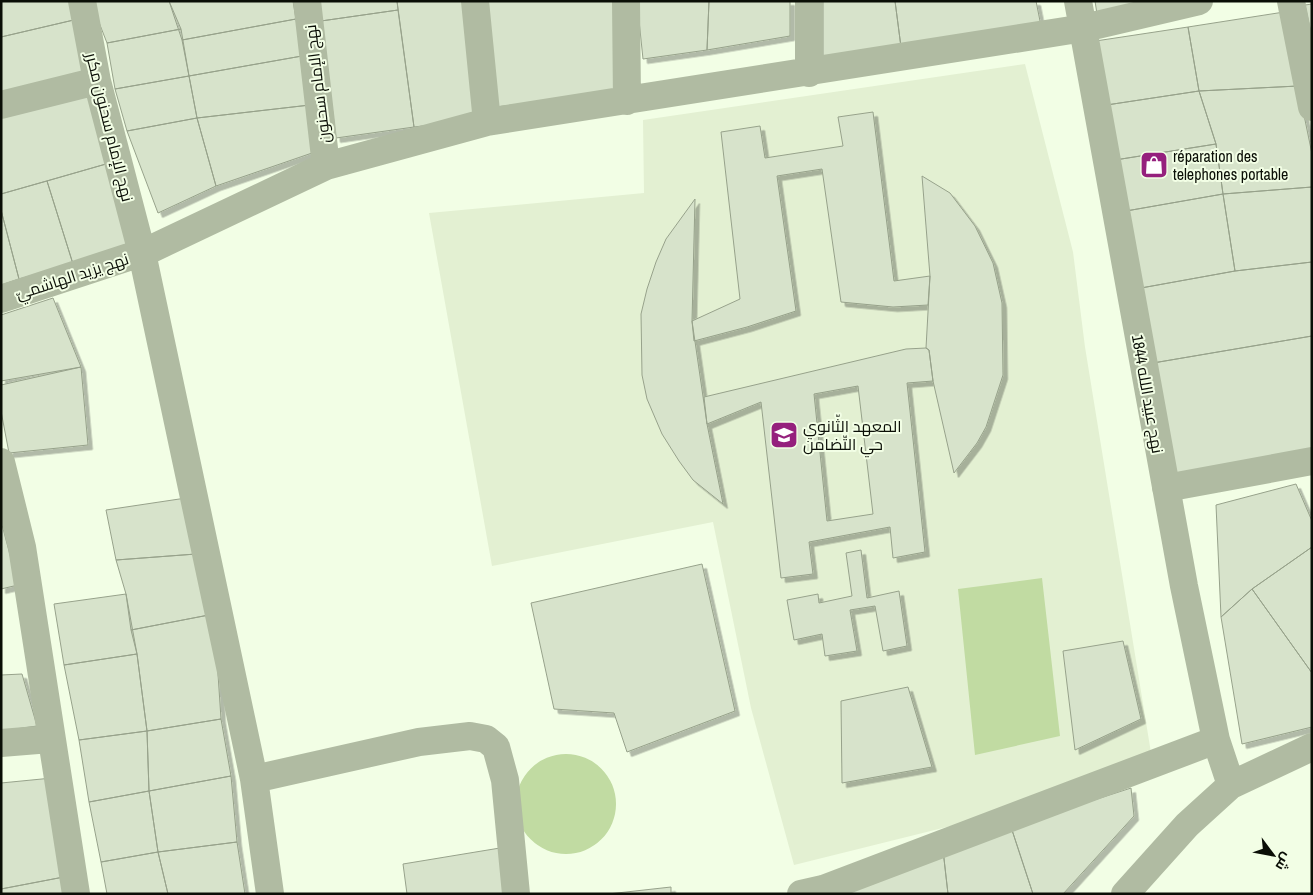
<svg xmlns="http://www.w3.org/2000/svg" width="1313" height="895" viewBox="0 0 1313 895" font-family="'Archivo Narrow',Cairo,sans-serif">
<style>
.built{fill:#e3f0d2}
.green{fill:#c1dba2}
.building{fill:#d7e3cb;stroke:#97a28b;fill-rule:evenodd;filter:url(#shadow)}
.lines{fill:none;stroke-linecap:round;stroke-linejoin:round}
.street{stroke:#b0bba2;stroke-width:28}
.labels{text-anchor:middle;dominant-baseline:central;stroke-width:4;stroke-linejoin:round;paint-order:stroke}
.street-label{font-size:16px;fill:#0a0e06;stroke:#f2fee5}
.poi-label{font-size:16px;fill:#0a0e06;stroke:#f2fee5;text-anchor:start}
</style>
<defs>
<filter id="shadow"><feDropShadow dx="4.5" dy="4.5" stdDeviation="0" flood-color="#0004"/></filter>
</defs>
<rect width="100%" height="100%" fill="#f2fee5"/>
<path class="built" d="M 1025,64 L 1073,252 L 1085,347 L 1152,759 L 995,815 L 794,865 L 751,708 L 713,522 L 492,566 L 429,213 L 644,193 L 643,120 Z"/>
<path class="green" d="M 1042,578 L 1060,736 L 975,755 L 958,589 Z
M516 804a50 50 0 1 1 100 0a50 50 0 1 1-100 0Z"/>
<path class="building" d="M 1,1 L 74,1 L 78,19 L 1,37 Z
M 98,1 L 169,1 L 181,29 L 107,43 L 91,2 Z
M 169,1 L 293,1 L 296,19 L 182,40 Z
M 318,1 L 397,1 L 398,10 L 321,21 Z
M 397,1 L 465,1 L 480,119 L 414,127 Z
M 484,1 L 617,1 L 618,92 L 488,108 Z
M 637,1 L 709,1 L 707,50 L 643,59 Z
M 709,1 L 790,1 L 790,36 L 707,50 Z
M 823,1 L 895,1 L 901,47 L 823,60 Z
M 895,1 L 1036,1 L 1042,31 L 901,47 Z
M 1095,1 L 1150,1 L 1097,14 Z
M 1312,4 L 1312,38 L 1305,5 Z
M 398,10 L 414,127 L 336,138 L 321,21 Z
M 1284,12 L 1298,86 L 1199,91 L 1188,27 Z
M 78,19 L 91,77 L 1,97 L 1,37 Z
M 296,19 L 302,56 L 189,76 L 182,40 Z
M 1188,27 L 1199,91 L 1100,106 L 1089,42 Z
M 181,29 L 189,76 L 115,89 L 107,43 Z
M 302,56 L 310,105 L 197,118 L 189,76 Z
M 189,76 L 197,118 L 127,131 L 115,89 Z
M 1298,86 L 1312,154 L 1312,187 L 1223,194 L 1216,144 L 1199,91 Z
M 1199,91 L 1216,144 L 1115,160 L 1100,106 Z
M 87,92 L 106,164 L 1,194 L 1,116 Z
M 310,105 L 312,153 L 216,186 L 197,118 Z
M 873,112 L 894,281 L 930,276 L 928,305 L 893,307 L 841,302 L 822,169 L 777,176 L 796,311 L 747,327 L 694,341 L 692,321 L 740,299 L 721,132 L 760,126 L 765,158 L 843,146 L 838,117 Z
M 197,118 L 216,186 L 158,213 L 127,131 Z
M 1216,144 L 1223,194 L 1126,211 L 1115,160 Z
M 106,164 L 128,247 L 73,264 L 47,181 Z
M 922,176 L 950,193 L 975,226 L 993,263 L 1002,303 L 1003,375 L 986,427 L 977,443 L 954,473 L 933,381 L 929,350 L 926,348 L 930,276 Z
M 47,181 L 73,264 L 19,279 L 1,210 L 1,194 Z
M 1312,187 L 1312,262 L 1235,271 L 1223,194 Z
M 1223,194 L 1235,271 L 1141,288 L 1126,211 Z
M 695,199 L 692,321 L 707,424 L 723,504 L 693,480 L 679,461 L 662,434 L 647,399 L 642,375 L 641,314 L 647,289 L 656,262 L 666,239 Z
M 1,210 L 19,279 L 1,285 Z
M 1312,262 L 1312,336 L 1153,363 L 1141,288 L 1235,271 Z
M 53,298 L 81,367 L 1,381 L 1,315 Z
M 1312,336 L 1312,450 L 1173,478 L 1153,363 Z
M 926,348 L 929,350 L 933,381 L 907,383 L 925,552 L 893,558 L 890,527 L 809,542 L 813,574 L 781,578 L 761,402 L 707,424 L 704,397 L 906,349 ZM 858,386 L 873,514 L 827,521 L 814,394 Z
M 81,367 L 88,445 L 9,453 L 1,411 L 1,385 Z
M 1296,484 L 1312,521 L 1312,547 L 1252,589 L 1221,617 L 1216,505 Z
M 186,498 L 196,554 L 116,560 L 106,510 Z
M 1,521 L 18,585 L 1,589 Z
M 1312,547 L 1312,673 L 1252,589 Z
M 861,550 L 867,598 L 899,591 L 907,646 L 883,651 L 875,606 L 850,610 L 857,651 L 825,656 L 822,634 L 794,640 L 787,600 L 818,594 L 819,603 L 852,596 L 846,553 Z
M 196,554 L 214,614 L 131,630 L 126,594 L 116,560 Z
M 702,564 L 735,711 L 627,752 L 614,713 L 554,709 L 531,603 Z
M 1252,589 L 1312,673 L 1312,727 L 1242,744 L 1221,617 Z
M 126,594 L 137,654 L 64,665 L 54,604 Z
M 214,614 L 221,719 L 147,731 L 137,654 L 131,630 Z
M 1123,641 L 1141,719 L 1075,750 L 1063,651 Z
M 137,654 L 147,731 L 79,740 L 64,665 Z
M 22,674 L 37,726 L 1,731 L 1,675 Z
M 908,687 L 932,767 L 842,783 L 841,701 Z
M 221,719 L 231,776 L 149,791 L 147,731 Z
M 147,731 L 149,791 L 89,802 L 79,740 Z
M 231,776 L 237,842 L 158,852 L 149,791 Z
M 52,778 L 69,876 L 1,889 L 1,783 Z
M 1131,788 L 1134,816 L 1063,894 L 1033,894 L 1011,827 Z
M 149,791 L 158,852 L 101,862 L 89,802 Z
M 1011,827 L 1033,894 L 948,894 L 943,850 Z
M 237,842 L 245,894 L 168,894 L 158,852 Z
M 506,847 L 509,894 L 407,894 L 403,864 Z
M 943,850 L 948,894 L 824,894 Z
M 158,852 L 168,894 L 107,894 L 101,862 Z
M 69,876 L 71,894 L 1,894 L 1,889 Z
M 671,887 L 671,894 L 608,894 Z"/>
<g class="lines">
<path class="street" d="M 82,1 L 97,81 L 142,253 L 254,779 L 419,742 L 470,736 L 486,739 L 496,747 L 505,780 L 516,894
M 307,1 L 326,166
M 475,1 L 487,122
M 626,1 L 627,101
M 1078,1 L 1184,586 L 1216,740 L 1231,785
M 1291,1 L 1312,107
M 809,73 L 809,1
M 1,105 L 97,81
M 1,299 L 147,251 L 326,166 L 487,122 L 1084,28 L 1199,1
M 1,462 L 22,547 L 76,894
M 1166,488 L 1312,461
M 1,743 L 50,739
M 254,779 L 270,894
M 801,894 L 823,889 L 1216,740
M 1125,894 L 1187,825 L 1231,785 L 1312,747"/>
</g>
<defs>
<symbol id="shop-square" viewBox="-11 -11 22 22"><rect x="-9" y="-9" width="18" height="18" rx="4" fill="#95207d" stroke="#f2fee5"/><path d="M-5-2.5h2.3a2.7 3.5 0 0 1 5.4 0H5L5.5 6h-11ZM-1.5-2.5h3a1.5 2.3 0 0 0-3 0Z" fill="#fff"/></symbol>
<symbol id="school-square" viewBox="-11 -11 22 22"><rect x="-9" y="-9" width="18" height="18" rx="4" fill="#95207d" stroke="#f2fee5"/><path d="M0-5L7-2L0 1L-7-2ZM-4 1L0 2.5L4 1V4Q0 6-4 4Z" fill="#fff"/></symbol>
</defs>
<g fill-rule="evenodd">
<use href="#shop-square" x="1138" y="149" width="32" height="32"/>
<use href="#school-square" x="768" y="419" width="32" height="32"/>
</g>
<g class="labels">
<g class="street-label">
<text transform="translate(317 84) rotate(-97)">نهج الإمام سحنون</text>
<text transform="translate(110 127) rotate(76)">نهج الإمام سحنون مكرر</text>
<text transform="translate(72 276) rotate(-18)">نهج يزيد الهاشميّ</text>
<text transform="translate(1148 394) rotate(80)">نهج عبيد اللله 1844</text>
</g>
<g class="poi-label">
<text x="1173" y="156">réparation des<tspan x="1173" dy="18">telephones portable</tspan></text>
<text x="803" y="426">المعهد الثّانوي<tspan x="803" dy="18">حي التّضامن</tspan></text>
</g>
</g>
<rect width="1313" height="895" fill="none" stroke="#0a0e06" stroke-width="5"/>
<g transform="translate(1273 855) rotate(122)" stroke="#f2fee5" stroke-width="4" paint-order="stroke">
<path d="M0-4L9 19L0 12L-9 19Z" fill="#0a0e06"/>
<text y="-8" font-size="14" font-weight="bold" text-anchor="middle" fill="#0a0e06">ش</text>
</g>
</svg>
